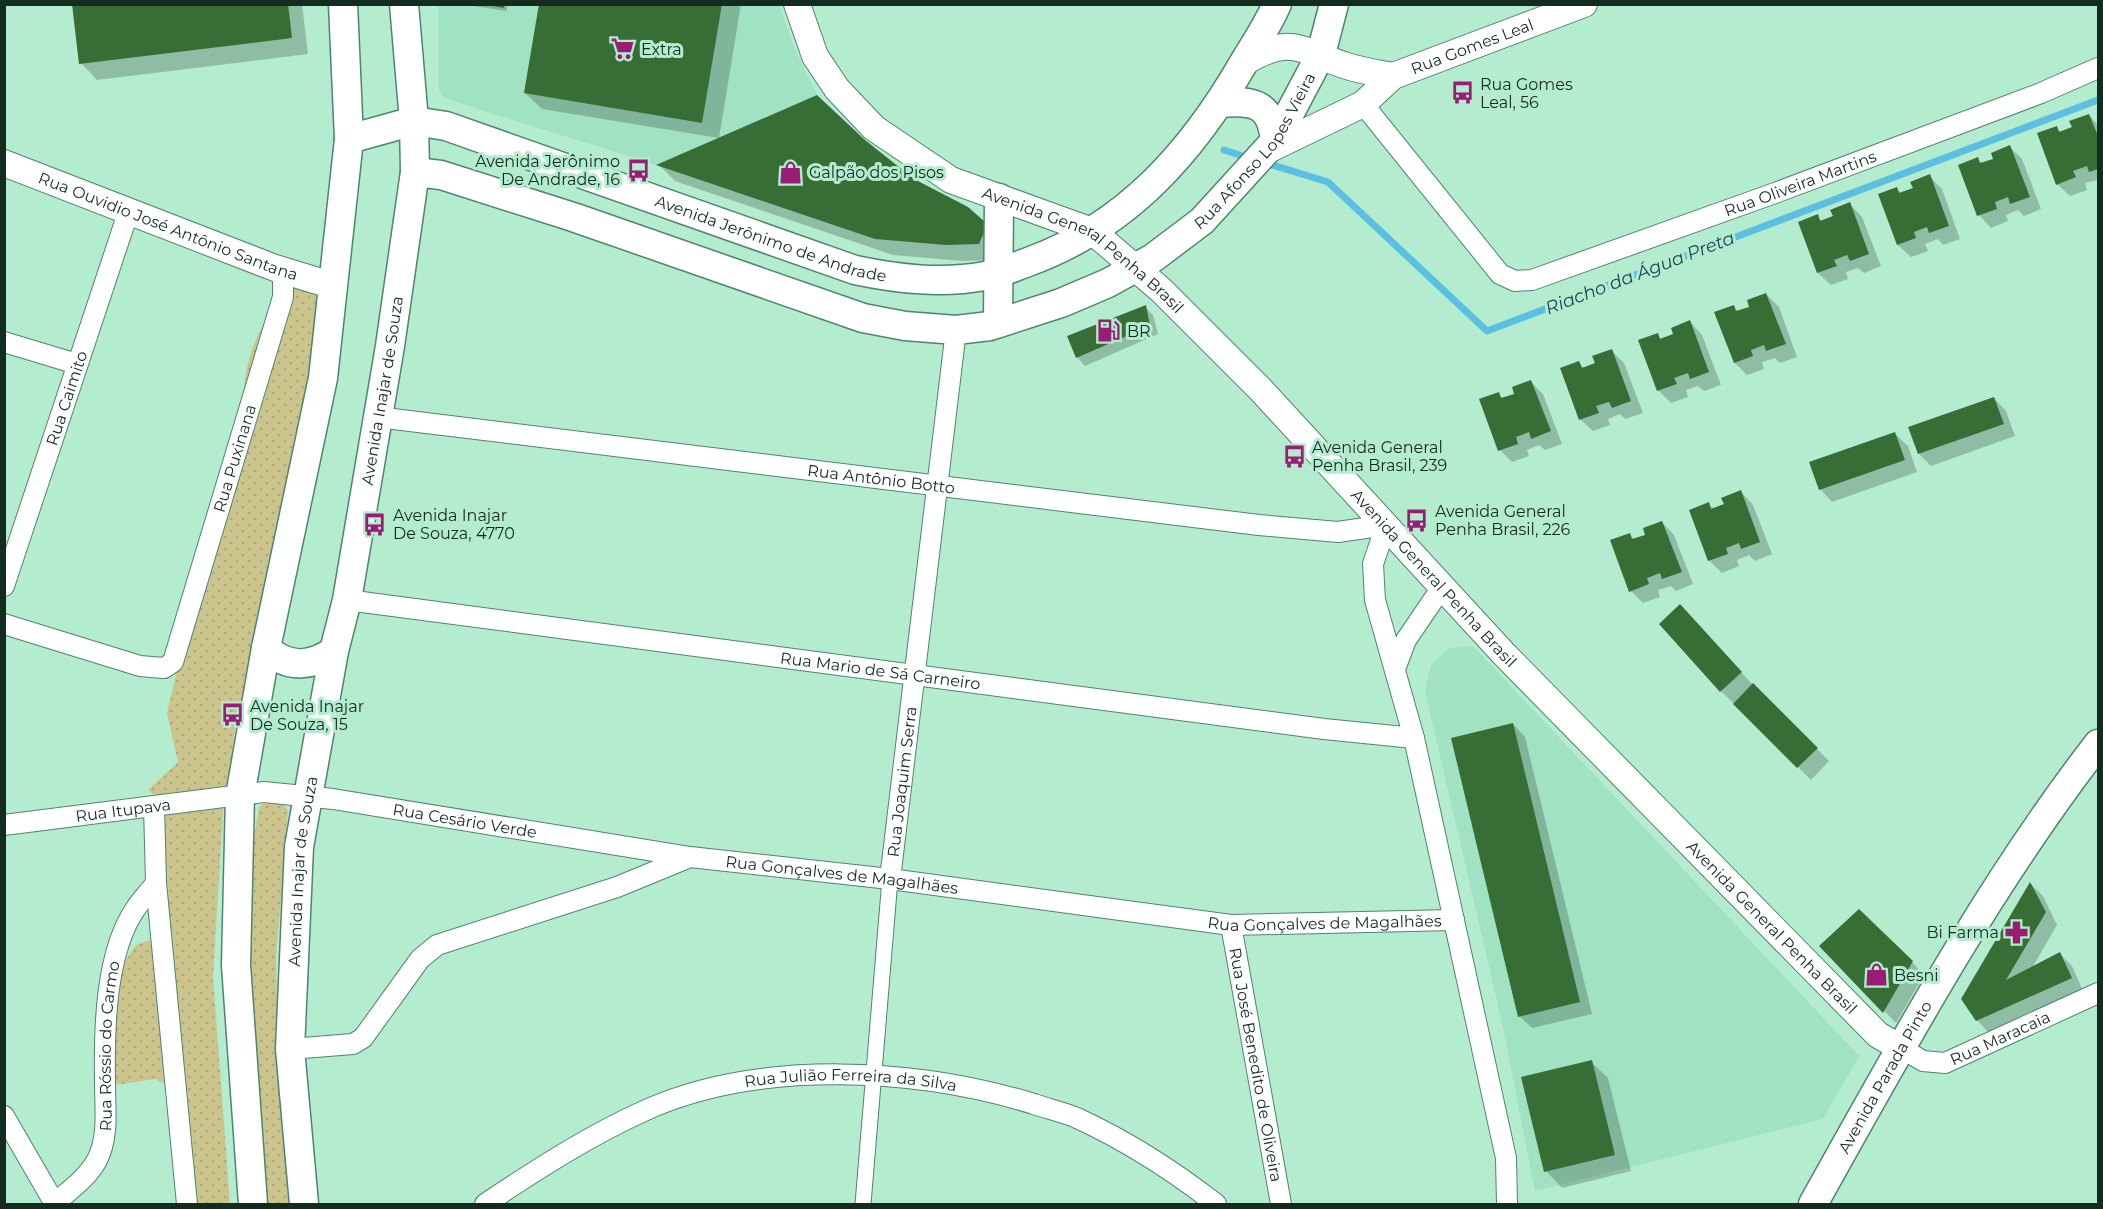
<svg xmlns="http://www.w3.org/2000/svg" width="2103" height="1209" viewBox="0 0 2103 1209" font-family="Montserrat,sans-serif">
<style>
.built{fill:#a0e2c2}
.park{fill:url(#park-dots)}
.shadow{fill:#0003}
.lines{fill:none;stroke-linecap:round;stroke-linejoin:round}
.stream{stroke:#5bbfe1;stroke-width:7}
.building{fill:#376e35}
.pedestrian-casing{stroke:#4f856c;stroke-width:17}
.minor-casing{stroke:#4f856c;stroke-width:22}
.tertiary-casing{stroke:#4f856c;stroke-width:28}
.secondary-casing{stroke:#4f856c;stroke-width:31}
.pedestrian{stroke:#fff;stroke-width:15}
.minor{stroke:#fff;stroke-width:20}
.tertiary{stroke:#fff;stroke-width:26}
.secondary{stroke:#fff;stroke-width:28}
.labels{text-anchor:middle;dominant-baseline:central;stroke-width:6;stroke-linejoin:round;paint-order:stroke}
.street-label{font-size:16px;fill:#142b20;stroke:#b3eccf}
.poi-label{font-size:16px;fill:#142b20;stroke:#b3eccf;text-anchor:start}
.water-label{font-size:18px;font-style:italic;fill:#1a4654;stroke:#b3eccf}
</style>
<defs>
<pattern id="park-dots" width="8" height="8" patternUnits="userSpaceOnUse" patternTransform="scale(1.5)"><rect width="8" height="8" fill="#cbc58d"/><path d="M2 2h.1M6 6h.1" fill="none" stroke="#ada979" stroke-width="1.8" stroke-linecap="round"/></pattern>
</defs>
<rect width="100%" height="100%" fill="#b3eccf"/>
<path class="built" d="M 779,4 L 793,45 L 817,95 L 656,165 L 450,100 L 441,95 L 438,86 L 438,5 Z
M 1473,646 L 1859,1056 L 1823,1119 L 1535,1191 L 1503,1027 L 1425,691 L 1431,665 L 1449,648 Z"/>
<path class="park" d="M 295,286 L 328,289 L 235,731 L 223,812 L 213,977 L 230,1204 L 190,1204 L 180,1092 L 155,1079 L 109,1086 L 121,967 L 136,945 L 158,937 L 160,800 L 148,790 L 178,762 L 167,713 L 182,649 L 261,400 L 244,385 C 250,343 264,315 295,286 Z
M 276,803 L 283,804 L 288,810 L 276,957 L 277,1003 L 295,1204 L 268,1204 L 251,1076 L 249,870 L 259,807 L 263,804 Z"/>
<path class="shadow" d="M 74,4 L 302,4 L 308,54 L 97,80 L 81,63 Z
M 460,4 L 507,4 L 507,11 Z
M 540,4 L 741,4 L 719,138 L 542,109 L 525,93 Z
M 2089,115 L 2098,125 L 2098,180 L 2085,183 L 2087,190 L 2070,196 L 2057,184 L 2056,127 L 2062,133 L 2074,128 Z
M 2010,147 L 2022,159 L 2041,209 L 2024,216 L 2018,210 L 2006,215 L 2008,221 L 1991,228 L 1979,215 L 1977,159 L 1983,164 L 1995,160 Z
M 659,165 L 913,180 L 983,222 L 1000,239 L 995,260 L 963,261 L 893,255 L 675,181 Z
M 1929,176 L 1942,189 L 1960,239 L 1943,245 L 1938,239 L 1925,244 L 1928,251 L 1911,257 L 1898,245 L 1880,195 L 1897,189 L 1902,194 L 1915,189 Z
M 1850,204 L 1862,217 L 1881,266 L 1864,273 L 1858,268 L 1846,272 L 1848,279 L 1831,285 L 1818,273 L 1800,223 L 1817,216 L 1823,222 L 1835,217 Z
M 1766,294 L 1779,307 L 1797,357 L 1780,363 L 1775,358 L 1762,362 L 1764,369 L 1747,375 L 1735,363 L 1734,307 L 1739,312 L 1751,308 Z
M 1145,307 L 1153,315 L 1158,334 L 1085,366 L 1077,357 Z
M 1690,322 L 1702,335 L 1721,385 L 1704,391 L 1698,386 L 1686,390 L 1688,397 L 1671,403 L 1659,391 L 1640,341 L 1657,335 L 1662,340 L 1675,335 Z
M 1612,351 L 1624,363 L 1643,413 L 1625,419 L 1620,414 L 1608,419 L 1610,425 L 1593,431 L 1580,419 L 1579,363 L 1584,368 L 1597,364 Z
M 1531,382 L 1543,394 L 1562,444 L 1545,450 L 1539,445 L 1527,450 L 1529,456 L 1512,462 L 1500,450 L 1498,394 L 1504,399 L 1516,395 Z
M 1994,398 L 2006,411 L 2015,436 L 1931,466 L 1919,454 Z
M 1895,434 L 1908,446 L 1917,472 L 1832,502 L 1820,489 Z
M 1741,492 L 1753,505 L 1772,554 L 1755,561 L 1749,555 L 1737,560 L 1739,566 L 1722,573 L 1709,560 L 1708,504 L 1714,509 L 1726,505 Z
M 1662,522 L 1674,535 L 1693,584 L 1676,591 L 1671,586 L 1658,590 L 1660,597 L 1643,603 L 1631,591 L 1629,534 L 1635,540 L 1647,535 Z
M 1692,619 L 1753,685 L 1829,761 L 1811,780 L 1721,691 Z
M 1513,724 L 1525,737 L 1592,1014 L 1532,1028 L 1519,1016 Z
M 2031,884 L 2043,896 L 2057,925 L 2032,968 L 2060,954 L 2072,966 L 2083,991 L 1989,1033 L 1977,1020 Z
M 1821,946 L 1912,962 L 1924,975 L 1896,1023 Z
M 1591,1062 L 1608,1078 L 1631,1171 L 1562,1188 L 1546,1171 Z"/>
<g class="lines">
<path class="stream" d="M 1224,150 L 1249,158
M 1266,163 L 1328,182 L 1487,331 L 2098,100"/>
</g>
<path class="building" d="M 72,4 L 288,4 L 292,38 L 79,64 Z
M 481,4 L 504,4 L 504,8 Z
M 539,4 L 722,4 L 702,123 L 524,93 Z
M 817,95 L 865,140 L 914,179 L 968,207 L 984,221 L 985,230 L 979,244 L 946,245 L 875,239 L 656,165 Z
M 2089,114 L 2098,136 L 2098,169 L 2089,172 L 2087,166 L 2073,171 L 2076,177 L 2056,185 L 2037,133 L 2057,126 L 2059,132 L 2072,127 L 2069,121 Z
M 2010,145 L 2030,197 L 2010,204 L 2008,197 L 1995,202 L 1997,209 L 1977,216 L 1958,165 L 1978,157 L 1980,163 L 1993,159 L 1991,153 Z
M 1930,174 L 1949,226 L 1929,233 L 1927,227 L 1914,232 L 1916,238 L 1897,245 L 1878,194 L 1897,187 L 1899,193 L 1913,188 L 1910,182 Z
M 1850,202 L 1869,254 L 1850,261 L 1847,255 L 1834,260 L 1837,266 L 1817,273 L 1798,222 L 1818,214 L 1820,221 L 1833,216 L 1830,210 Z
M 1766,293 L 1786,344 L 1766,351 L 1764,345 L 1751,350 L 1753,356 L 1734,363 L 1714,312 L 1734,305 L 1736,311 L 1749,307 L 1747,300 Z
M 1146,305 L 1150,326 L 1076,358 L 1067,336 Z
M 1690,320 L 1709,372 L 1690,379 L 1688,373 L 1674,378 L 1677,384 L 1657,391 L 1638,340 L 1658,333 L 1660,339 L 1673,334 L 1671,328 Z
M 1612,349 L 1631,401 L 1612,408 L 1609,402 L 1596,406 L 1599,413 L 1579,420 L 1560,368 L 1579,361 L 1582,368 L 1595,363 L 1592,356 Z
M 1531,380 L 1551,431 L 1531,439 L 1529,432 L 1516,437 L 1518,444 L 1498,451 L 1479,399 L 1499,392 L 1501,398 L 1514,394 L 1512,387 Z
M 1994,397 L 2004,424 L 1918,454 L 1908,427 Z
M 1895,432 L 1905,460 L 1819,490 L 1809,462 Z
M 1741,490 L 1760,542 L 1741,549 L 1739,543 L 1726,548 L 1728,554 L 1708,561 L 1689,510 L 1709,502 L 1711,509 L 1724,504 L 1721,498 Z
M 1662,521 L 1682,572 L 1662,579 L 1660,573 L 1647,578 L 1649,584 L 1629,592 L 1610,540 L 1630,533 L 1632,539 L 1645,535 L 1643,528 Z
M 1680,604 L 1742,672 L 1720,692 L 1659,624 Z
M 1753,683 L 1818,748 L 1797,768 L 1733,704 Z
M 1513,723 L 1580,1002 L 1518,1017 L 1451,738 Z
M 2030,882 L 2046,912 L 2006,980 L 2060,952 L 2072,978 L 1976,1021 L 1961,999 Z
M 1859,909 L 1913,961 L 1883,1013 L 1819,946 Z
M 1592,1060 L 1615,1155 L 1544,1172 L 1521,1077 Z"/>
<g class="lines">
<defs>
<path id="pedestrian" d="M 863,1204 L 890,879"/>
<g id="minor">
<path id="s1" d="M 1363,104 L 1500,274 L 1515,281 L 1532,280 L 1775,193 L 2041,93 L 2098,68"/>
<path d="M 4,342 L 77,364"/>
<path id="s2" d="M 377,417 L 1259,525 L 1338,532 L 1386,525 L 1373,564 L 1375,600 L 1414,738 L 1506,1158 L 1507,1204"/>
<path id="s3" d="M 4,586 L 129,210"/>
<path id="s4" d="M 347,600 L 1324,729 L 1414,738"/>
<path id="s5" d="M 4,624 L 140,666 L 164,668 L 173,662 L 283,297 L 283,278 L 275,268"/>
<path d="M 1395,669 L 1406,640 L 1442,587"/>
<path d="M 154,806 L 156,883 L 187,1204"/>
<path id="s6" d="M 4,825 L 264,792 L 333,799 L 690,857 L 890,879 L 1231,925 L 1454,920"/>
<path id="s7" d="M 890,879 L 956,330"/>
<path id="s8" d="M 1231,925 L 1281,1204"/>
<path id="s9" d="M 1901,1048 L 1923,1061 L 1945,1063 L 2098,993"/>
<path d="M 290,1049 L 353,1044 L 363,1038 L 420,959 L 437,945 L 617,887 L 690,857"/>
<path d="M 4,1116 L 55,1204"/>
<path id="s10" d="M 55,1203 C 70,1190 88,1177 97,1160 C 109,1137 105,1109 105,1083 C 104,1031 105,952 136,908 C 142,899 150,891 156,883"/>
<path id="s11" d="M 485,1204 C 536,1170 590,1135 646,1110 C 760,1059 917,1068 1034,1104 C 1048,1109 1063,1112 1077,1118 C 1129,1142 1171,1169 1216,1204"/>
</g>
<g id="tertiary">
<path id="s12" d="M 797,4 L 815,56 L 837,89 L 874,128 L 951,180 L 1092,231 L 1161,290 L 1261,390 L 1503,653 L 1878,1035 L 1901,1048"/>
<path d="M 1245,62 C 1293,33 1302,52 1347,66 C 1362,71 1378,73 1393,76"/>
<path id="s13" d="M 1268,150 L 1363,104 L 1393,76 L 1584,4"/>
<path id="s14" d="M 4,163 L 275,268 L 334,286"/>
</g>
<g id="secondary">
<path d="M 1221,103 C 1255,100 1271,104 1275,141"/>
<path id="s15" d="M 349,139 L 414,121 L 446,126 L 855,270 C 898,279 941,284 985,276 C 1000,274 1014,267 1028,262 C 1127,226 1192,152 1243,64 C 1255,44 1268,25 1277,4"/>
<path id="s16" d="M 415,172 L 441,175 L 573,217 L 863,318 L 905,326 L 956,330 L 990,326 L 1061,303 L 1108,283 L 1153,258 L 1202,221 L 1275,141 L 1321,54 L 1334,4"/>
<path d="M 998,323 L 999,198"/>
<path d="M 266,648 C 287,669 311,667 334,651"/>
<path d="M 253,1204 L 236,965 L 240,796 L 266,648 L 323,378 L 349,139 L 343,4"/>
<path id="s17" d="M 304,1204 L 290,1049 L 299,847 L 334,651 L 347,600 L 390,346 L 415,172 L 414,121 L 404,4"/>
<path id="s18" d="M 1813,1204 C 1901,1047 1988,886 2098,744"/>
</g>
</defs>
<use href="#pedestrian" class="pedestrian-casing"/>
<use href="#minor" class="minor-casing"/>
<use href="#tertiary" class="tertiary-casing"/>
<use href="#secondary" class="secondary-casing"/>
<use href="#pedestrian" class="pedestrian"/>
<use href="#minor" class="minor"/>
<use href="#tertiary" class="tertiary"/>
<use href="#secondary" class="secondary"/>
</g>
<defs>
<symbol id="supermarket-bare" viewBox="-9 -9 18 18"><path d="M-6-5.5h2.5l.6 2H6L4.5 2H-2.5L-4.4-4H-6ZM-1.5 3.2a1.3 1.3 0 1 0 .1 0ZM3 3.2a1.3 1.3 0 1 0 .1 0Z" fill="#991d75" stroke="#b3eccf" stroke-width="2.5" paint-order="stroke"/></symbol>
<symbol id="bus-bare" viewBox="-9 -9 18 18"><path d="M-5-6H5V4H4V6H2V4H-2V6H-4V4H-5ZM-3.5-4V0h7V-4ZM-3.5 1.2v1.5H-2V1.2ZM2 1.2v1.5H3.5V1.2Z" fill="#991d75" stroke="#b3eccf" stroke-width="2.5" paint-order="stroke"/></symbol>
<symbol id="shop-bare" viewBox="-9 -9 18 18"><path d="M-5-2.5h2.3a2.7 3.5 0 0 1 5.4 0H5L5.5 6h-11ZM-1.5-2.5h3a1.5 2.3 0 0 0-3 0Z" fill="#991d75" stroke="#b3eccf" stroke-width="2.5" paint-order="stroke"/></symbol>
<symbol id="fuel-bare" viewBox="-9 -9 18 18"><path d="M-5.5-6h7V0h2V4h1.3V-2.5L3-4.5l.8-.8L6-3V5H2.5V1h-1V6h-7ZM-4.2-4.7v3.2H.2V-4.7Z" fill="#991d75" stroke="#b3eccf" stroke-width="2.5" paint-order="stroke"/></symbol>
<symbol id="pharmacy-bare" viewBox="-9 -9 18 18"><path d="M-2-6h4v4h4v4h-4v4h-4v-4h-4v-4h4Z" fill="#991d75" stroke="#b3eccf" stroke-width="2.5" paint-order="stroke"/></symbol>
</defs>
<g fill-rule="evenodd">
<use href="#supermarket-bare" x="606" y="32" width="33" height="33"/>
<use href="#bus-bare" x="1446" y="76" width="33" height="33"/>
<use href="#bus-bare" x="622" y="154" width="33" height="33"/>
<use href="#shop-bare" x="774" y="156" width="33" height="33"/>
<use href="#fuel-bare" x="1092" y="314" width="33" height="33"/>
<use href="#bus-bare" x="1278" y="440" width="33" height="33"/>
<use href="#bus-bare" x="1400" y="504" width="33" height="33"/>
<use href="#bus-bare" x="358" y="508" width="33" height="33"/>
<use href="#bus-bare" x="216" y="698" width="33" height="33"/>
<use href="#pharmacy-bare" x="2000" y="916" width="33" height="33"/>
<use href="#shop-bare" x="1860" y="958" width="33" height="33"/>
</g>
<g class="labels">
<g class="street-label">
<text stroke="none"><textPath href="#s13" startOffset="231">Rua Gomes Leal</textPath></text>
<text stroke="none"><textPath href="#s16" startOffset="927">Rua Afonso Lopes Vieira</textPath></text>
<text stroke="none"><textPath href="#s1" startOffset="537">Rua Oliveira Martins</textPath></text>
<text stroke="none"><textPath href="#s14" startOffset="176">Rua Ouvidio José Antônio Santana</textPath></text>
<text stroke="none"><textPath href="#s15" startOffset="444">Avenida Jerônimo de Andrade</textPath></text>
<text stroke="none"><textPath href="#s12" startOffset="393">Avenida General Penha Brasil</textPath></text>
<text stroke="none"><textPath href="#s17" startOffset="822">Avenida Inajar de Souza</textPath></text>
<text stroke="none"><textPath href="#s3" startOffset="198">Rua Caimito</textPath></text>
<text stroke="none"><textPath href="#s5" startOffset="390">Rua Puxinana</textPath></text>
<text stroke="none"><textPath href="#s2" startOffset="508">Rua Antônio Botto</textPath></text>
<text stroke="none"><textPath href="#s12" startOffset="879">Avenida General Penha Brasil</textPath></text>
<text stroke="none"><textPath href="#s4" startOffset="538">Rua Mario de Sá Carneiro</textPath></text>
<text stroke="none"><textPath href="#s7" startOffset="98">Rua Joaquim Serra</textPath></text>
<text stroke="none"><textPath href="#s6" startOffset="120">Rua Itupava</textPath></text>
<text stroke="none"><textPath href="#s6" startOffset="465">Rua Cesário Verde</textPath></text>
<text stroke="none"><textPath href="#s17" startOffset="334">Avenida Inajar de Souza</textPath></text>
<text stroke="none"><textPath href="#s6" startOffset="846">Rua Gonçalves de Magalhães</textPath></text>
<text stroke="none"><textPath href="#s6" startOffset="1332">Rua Gonçalves de Magalhães</textPath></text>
<text stroke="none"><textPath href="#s12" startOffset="1365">Avenida General Penha Brasil</textPath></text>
<text stroke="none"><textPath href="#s9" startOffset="108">Rua Maracaia</textPath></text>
<text stroke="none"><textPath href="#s10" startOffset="176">Rua Róssio do Carmo</textPath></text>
<text stroke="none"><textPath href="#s8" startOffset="142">Rua José Benedito de Oliveira</textPath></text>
<text stroke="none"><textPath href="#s18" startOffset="146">Avenida Parada Pinto</textPath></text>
<text stroke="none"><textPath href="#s11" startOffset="396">Rua Julião Ferreira da Silva</textPath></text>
</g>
<g class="poi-label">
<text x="641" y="49">Extra</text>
<text x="1480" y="84">Rua Gomes<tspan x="1480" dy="18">Leal, 56</tspan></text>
<text x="620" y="161" text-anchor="end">Avenida Jerônimo<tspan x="620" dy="18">De Andrade, 16</tspan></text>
<text x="809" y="172">Galpão dos Pisos</text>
<text x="1127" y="331">BR</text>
<text x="1312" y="447">Avenida General<tspan x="1312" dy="18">Penha Brasil, 239</tspan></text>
<text x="1435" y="511">Avenida General<tspan x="1435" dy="18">Penha Brasil, 226</tspan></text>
<text x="393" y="515">Avenida Inajar<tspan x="393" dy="18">De Souza, 4770</tspan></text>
<text x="250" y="706">Avenida Inajar<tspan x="250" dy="18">De Souza, 15</tspan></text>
<text x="1999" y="932" text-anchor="end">Bi Farma</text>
<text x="1894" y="975">Besni</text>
</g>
<g class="water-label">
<text transform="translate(1640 273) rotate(-21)">Riacho da Água Preta</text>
</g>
</g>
<rect width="2103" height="1209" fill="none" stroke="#142b20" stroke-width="12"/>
</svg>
